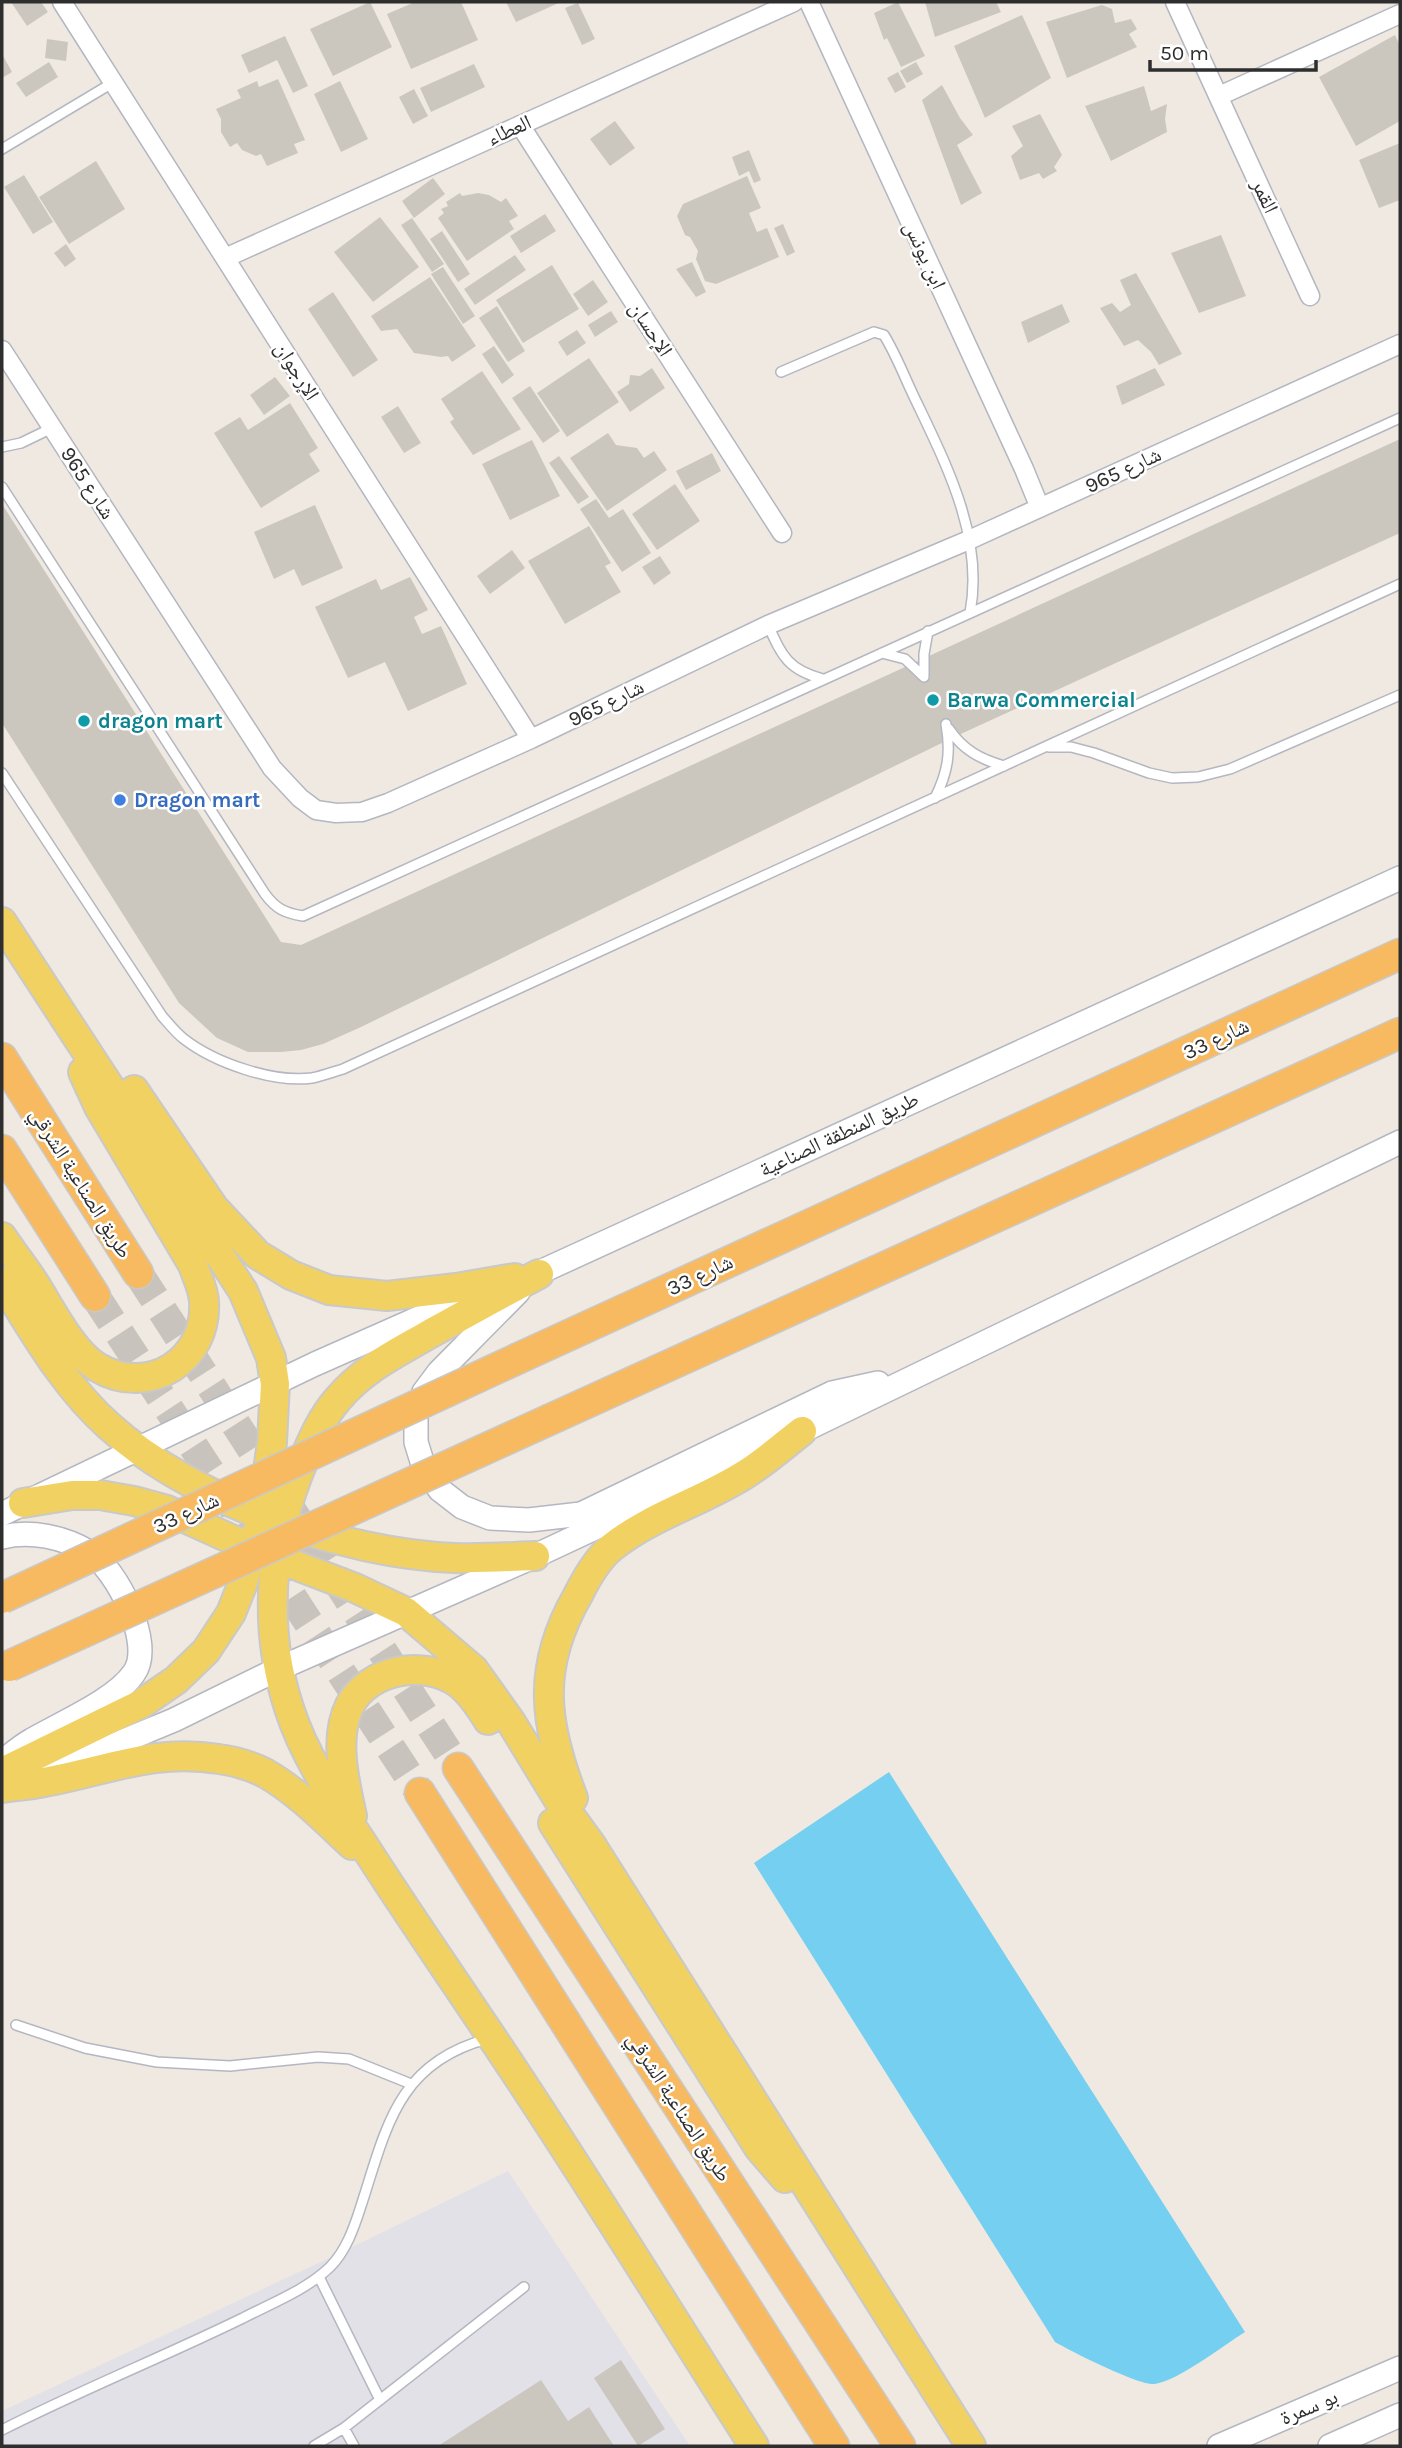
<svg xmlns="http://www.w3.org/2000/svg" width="1402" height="2448" viewBox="0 0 1402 2448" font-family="Karla,'Noto Naskh Arabic',sans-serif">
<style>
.industrial{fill:#e3e1e8}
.water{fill:#75cff0}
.building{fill:#cbc7bf}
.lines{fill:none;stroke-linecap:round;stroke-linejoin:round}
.trunk-tunnel{stroke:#c8c4bd;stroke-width:30;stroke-dasharray:30 15;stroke-linecap:butt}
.service-casing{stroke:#b4b7c1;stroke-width:12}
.minor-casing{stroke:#b4b7c1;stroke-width:21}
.tertiary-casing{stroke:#b4b7c1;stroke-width:26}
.primary-casing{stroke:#c9c9c9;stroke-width:32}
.trunk-casing{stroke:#c9c9c9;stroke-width:33}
.service{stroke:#fff;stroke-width:9}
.minor{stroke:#fff;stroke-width:18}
.tertiary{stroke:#fff;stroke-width:23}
.primary{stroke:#f2d163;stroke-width:28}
.trunk{stroke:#f8ba60;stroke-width:30}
.trunk-bridge-casing{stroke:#c9c9c9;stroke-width:33;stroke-linecap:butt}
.trunk-bridge{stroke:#f8ba60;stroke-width:30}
.culture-dot{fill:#0f9aa8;stroke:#fff;stroke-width:2.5}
.shop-dot{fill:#3f7fe0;stroke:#fff;stroke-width:2.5}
.labels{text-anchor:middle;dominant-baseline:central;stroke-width:5;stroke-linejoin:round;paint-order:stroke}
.street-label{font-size:21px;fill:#2e2e2e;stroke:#fff}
.culture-label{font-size:21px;font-weight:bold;fill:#0d838f;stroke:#fff;text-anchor:start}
.shop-label{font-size:21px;font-weight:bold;fill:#366cbe;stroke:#fff;text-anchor:start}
</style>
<rect width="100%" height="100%" fill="#efe9e1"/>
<path class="industrial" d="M 508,2171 L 690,2446 L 2,2446 L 2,2411 L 342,2252 Z"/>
<path class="water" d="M 889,1772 L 1245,2332 C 1221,2347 1181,2379 1155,2384 C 1139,2386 1071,2351 1055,2342 L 754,1863 Z"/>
<path class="building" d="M 11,2 L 41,2 L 48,12 L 27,26 Z
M 370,2 L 392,47 L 333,76 L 310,29 Z
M 415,2 L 461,2 L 478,40 L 411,69 L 387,14 Z
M 506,2 L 561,2 L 516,22 Z
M 898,2 L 925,56 L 901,67 L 887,38 L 884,40 L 874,13 Z
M 925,2 L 996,2 L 1001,12 L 935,37 Z
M 578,3 L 595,39 L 582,45 L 565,8 Z
M 1102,5 L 1112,9 L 1115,23 L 1131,19 L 1137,29 L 1129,34 L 1137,47 L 1067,78 L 1046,22 Z
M 1022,15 L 1051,78 L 985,118 L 954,46 Z
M 1395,35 L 1400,46 L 1400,121 L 1356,146 L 1319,77 Z
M 285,36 L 308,86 L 293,93 L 277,60 L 249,73 L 241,55 Z
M 47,39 L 68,42 L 66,61 L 45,58 Z
M 2,54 L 12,72 L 2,78 Z
M 49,62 L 58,77 L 26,97 L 16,83 Z
M 916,62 L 923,74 L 907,83 L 900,71 Z
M 474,64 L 485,87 L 431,112 L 420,88 Z
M 898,72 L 906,87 L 895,93 L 887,78 Z
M 278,79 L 305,140 L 294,144 L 298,153 L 267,166 L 261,154 L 256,156 L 242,150 L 237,143 L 230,147 L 221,132 L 221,119 L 216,109 L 241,98 L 237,90 L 257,81 L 259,87 Z
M 340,81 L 368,139 L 341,152 L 314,94 Z
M 942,85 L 960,118 L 973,135 L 957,145 L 982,193 L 961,205 L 922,100 Z
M 1144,86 L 1151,111 L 1167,104 L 1165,119 L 1167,132 L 1111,161 L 1085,106 Z
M 414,89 L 428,116 L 413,124 L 399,97 Z
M 1040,114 L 1062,155 L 1054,167 L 1057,171 L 1043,179 L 1039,173 L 1020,180 L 1011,156 L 1023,146 L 1012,126 Z
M 615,121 L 635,148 L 610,166 L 590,139 Z
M 1400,143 L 1400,200 L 1379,208 L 1359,160 Z
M 749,150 L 761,180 L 754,183 L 749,171 L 739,176 L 732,157 Z
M 96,161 L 125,209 L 69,244 L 39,197 Z
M 24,175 L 53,222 L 33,234 L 4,187 Z
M 747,176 L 761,208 L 749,213 L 757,232 L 767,228 L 779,257 L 716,284 L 705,281 L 696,259 L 698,251 L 690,237 L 685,235 L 677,216 L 683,204 Z
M 433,178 L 445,194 L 414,218 L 402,201 Z
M 460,193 L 462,196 L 478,193 L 489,195 L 501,202 L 506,198 L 518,216 L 509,221 L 514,229 L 467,261 L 438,218 L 444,213 L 441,209 L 448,206 L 446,202 Z
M 545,214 L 556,231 L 521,253 L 510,236 Z
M 380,217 L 419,267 L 373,302 L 334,252 Z
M 412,218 L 444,264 L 432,272 L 401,225 Z
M 783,224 L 795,252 L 787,256 L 774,228 Z
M 442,231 L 470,274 L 458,282 L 430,239 Z
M 1221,235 L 1246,296 L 1199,313 L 1171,253 Z
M 66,244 L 76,259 L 65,267 L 54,253 Z
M 515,255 L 526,270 L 475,305 L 464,289 Z
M 692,262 L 706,292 L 696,297 L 676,269 Z
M 552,265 L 579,309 L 523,343 L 496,300 Z
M 443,267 L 475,316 L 463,324 L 431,274 Z
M 1136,273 L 1182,354 L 1159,365 L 1151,352 L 1138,340 L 1124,346 L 1100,308 L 1112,303 L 1120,312 L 1131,305 L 1120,280 Z
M 430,277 L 476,346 L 452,362 L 448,356 L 441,357 L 414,353 L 397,329 L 381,331 L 371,316 Z
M 593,280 L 608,302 L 588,316 L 573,294 Z
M 333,292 L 378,360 L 353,377 L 308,309 Z
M 1062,304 L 1070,322 L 1028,343 L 1021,322 Z
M 497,306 L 525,351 L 508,362 L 479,318 Z
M 611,311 L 618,322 L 595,337 L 588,325 Z
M 577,330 L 586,343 L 567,356 L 558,342 Z
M 494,346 L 514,375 L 502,384 L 482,354 Z
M 589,358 L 619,402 L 567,437 L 537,393 Z
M 652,368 L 665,388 L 630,412 L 617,392 L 629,384 L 630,375 L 640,376 Z
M 1155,368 L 1165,385 L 1122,405 L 1116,386 Z
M 482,371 L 521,429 L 473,455 L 450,422 L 454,419 L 441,399 Z
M 275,377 L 290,396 L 264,415 L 250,395 Z
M 530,386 L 560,431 L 543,443 L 512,398 Z
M 290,403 L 318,448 L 309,454 L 320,471 L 261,508 L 214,433 L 240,417 L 248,430 Z
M 398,406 L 421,443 L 404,453 L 381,417 Z
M 608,433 L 616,445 L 637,448 L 644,458 L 654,451 L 667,470 L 607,511 L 570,458 Z
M 1400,439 L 1400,533 L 952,738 L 361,1027 L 323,1044 L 301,1050 L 281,1052 L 248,1052 L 217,1038 L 179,1003 L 2,723 L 2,504 L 281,942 L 301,945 Z
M 532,440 L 560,496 L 510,520 L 482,464 Z
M 712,453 L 721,471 L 686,490 L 676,471 Z
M 559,456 L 589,497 L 578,504 L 549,463 Z
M 675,484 L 700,521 L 657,550 L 632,514 Z
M 596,499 L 609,518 L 623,509 L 651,553 L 622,572 L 580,509 Z
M 315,505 L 343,568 L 302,586 L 294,569 L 274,579 L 254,532 Z
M 589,526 L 611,563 L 605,566 L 621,592 L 565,624 L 528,561 Z
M 512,550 L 525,568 L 490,594 L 477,576 Z
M 660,556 L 671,573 L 654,585 L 642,567 Z
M 410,577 L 428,610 L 414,617 L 422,634 L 441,626 L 467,684 L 408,711 L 385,662 L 348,678 L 315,607 L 376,579 L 381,590 Z
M 621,2360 L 665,2429 L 638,2446 L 594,2378 Z
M 541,2380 L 568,2421 L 589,2407 L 614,2446 L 438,2446 Z"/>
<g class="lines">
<path class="trunk-tunnel" d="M 138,1273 L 458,1768
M 95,1296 L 420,1793"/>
<defs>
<path id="service" d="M 2,149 L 114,82
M 781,372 L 874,332 L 884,335 C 897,356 906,381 917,403 C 948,468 984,539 970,613
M 2,447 L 21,443 L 52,428
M 2,487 L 265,894 C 276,909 285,913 303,916 L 1400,418
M 768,625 C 782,656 788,670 823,679
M 882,653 L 905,659 L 924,677
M 924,675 L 924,654 L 928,631
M 949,729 C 963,750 980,759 1004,766
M 1049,747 L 1071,747 L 1094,753 L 1149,773 L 1172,778 L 1198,777 L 1230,769 L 1400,695
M 2,773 L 162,1016 C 169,1024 176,1033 184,1039 C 215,1063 273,1083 312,1078 C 322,1076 333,1072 343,1069 L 1400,584
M 935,798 C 948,772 951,752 946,724
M 16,2025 L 85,2048 L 157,2062 L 230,2066 L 318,2057 L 349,2059 L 411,2084
M 319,2277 L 380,2400
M 344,2428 L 354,2446
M 2,2430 C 81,2390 163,2357 243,2318 C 272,2303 306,2290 330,2267 C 346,2251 354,2228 361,2206 C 386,2129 397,2063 487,2039
M 314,2446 L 344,2428 L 524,2287"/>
<path id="minor" d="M 62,2 L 531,739
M 809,2 L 1024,469 L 1040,508
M 1175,2 L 1310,296
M 1219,96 L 1400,14
M 520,125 L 782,533
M 225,258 L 794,2
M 2,350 L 272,768 L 300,798 L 316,810 L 336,813 L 362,812 L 388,803 L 531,739 L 768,625 L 969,540 L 1400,344"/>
<path id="tertiary" d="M 525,1279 L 1400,878
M 518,1292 L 439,1372 L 424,1392 L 416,1414 L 416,1442 L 424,1468 L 440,1490 L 462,1507 L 490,1518 L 529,1520 L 581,1514 L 832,1393 L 878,1383
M 2,1514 L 315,1364 L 419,1318 L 476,1297
M 2,1537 C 31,1530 63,1537 89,1552 C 116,1568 155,1644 134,1673 C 116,1700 61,1723 32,1740 C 21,1746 12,1754 2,1762
M 11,1777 L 104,1749 L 174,1720 L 278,1669 L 535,1556 L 802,1431 L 1400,1142
M 1219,2446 L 1400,2368
M 1330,2446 L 1400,2415"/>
<path id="primary" d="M 2,922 L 243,1291 L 271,1358 L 275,1384 L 272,1442 L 262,1514 L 243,1583 L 231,1613 L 206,1651 L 176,1680 L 141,1704 L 2,1772
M 134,1090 L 214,1208 L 258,1255 L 291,1275 L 329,1290 L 387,1296 L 456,1288 L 515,1278
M 2,1237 C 12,1252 23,1266 33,1281 C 50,1307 71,1351 97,1367 C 149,1398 208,1360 204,1301 C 203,1288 197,1277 193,1265 L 99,1107 L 83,1072
M 539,1274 C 503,1293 467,1313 431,1333 C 397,1353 364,1368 338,1399 C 322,1417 312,1440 303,1462 C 270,1541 262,1625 289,1708 C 305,1758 336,1803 365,1847 C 404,1908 445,1967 485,2027 C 578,2164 665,2307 754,2446
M 2,1281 C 34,1332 64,1386 109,1426 C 192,1501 344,1554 455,1558 C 481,1559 508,1557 535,1556
M 23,1503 L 72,1495 L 100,1495 L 134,1501 L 167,1510 L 253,1549 L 355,1588 L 406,1612 L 474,1670 L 511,1722 L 558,1799 L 592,1846 L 971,2446
M 2,1788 C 16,1786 30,1785 44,1782 C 107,1771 153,1748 219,1759 C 234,1761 251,1766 265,1773 C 298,1792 324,1819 352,1845
M 573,1798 C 544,1723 536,1668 578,1595 C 586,1579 598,1558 612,1547 C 652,1515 704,1501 747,1473 C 766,1461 784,1445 802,1431
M 352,1816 C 345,1783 333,1738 350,1705 C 369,1669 424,1659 458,1683 C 470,1692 480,1707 488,1720
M 553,1823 L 759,2148 L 785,2178"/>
<path id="trunk" d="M 2,1058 L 138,1273
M 2,1150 L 95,1296
M 519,1358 L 1400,954
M 551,1419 L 1400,1033
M 458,1768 L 900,2446
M 420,1793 L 834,2446"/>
</defs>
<use href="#service" class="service-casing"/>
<use href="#minor" class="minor-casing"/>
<use href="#tertiary" class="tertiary-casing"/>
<use href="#primary" class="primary-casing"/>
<use href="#trunk" class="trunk-casing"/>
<use href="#service" class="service"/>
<use href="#minor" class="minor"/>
<use href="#tertiary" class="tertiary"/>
<use href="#primary" class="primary"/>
<use href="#trunk" class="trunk"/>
<defs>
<path id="trunk-bridge" d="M 2,1598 L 519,1358
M 9,1666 L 551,1419"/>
</defs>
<use href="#trunk-bridge" class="trunk-bridge-casing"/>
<use href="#trunk-bridge" class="trunk-bridge"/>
</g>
<g class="culture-dot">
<circle cx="933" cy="700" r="7"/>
<circle cx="84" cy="721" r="7"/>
</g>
<circle class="shop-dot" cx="120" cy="800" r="7"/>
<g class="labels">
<g class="street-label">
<text transform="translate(509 130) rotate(-24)">العطاء</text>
<text transform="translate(1265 196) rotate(65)">القمر</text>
<text transform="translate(925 255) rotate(65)">ابن يونس</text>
<text transform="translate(651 329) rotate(57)">الإحسان</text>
<text transform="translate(297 371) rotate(58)">الإرجوان</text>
<text transform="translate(1123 470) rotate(-25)">شارع 965</text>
<text transform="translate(88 483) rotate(57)">شارع 965</text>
<text transform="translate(606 703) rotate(-26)">شارع 965</text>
<text transform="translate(1216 1039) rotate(-25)">شارع 33</text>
<text transform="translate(839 1134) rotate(-25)">طريق المنطقة الصناعية</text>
<text transform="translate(81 1183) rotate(58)">طريق الصناعية الشرقي</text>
<text transform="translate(700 1275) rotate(-25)">شارع 33</text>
<text transform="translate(186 1513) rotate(-25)">شارع 33</text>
<text transform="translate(679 2107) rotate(57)">طريق الصناعية الشرقي</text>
<text transform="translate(1309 2407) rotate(-23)">بو سمرة</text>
</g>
<g class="culture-label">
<text x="947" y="700">Barwa Commercial</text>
<text x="98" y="721">dragon mart</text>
</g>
<g class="shop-label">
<text x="134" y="800">Dragon mart</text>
</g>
</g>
<rect width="1402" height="2448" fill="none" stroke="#2e2e2e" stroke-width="7"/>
<path d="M1150 60v10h166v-10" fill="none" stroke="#2e2e2e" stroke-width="3.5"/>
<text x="1160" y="60" font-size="21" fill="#2e2e2e" stroke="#ffffff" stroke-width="5" paint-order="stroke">50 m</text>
</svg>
